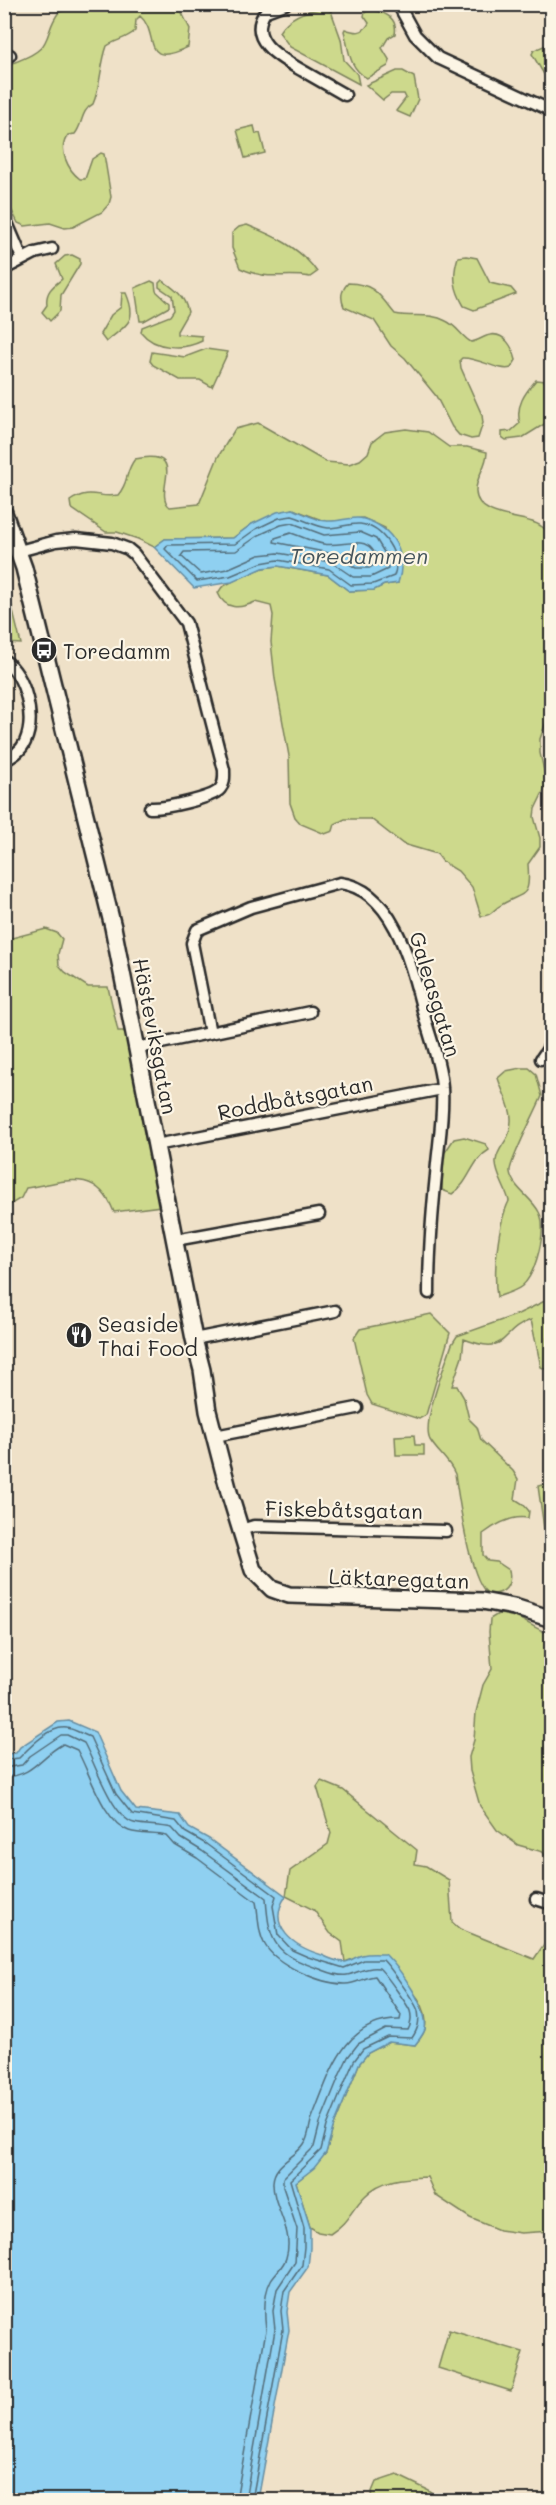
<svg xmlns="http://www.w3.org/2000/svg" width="556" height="2505" viewBox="0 0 556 2505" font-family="Mali,sans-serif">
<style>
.green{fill:#cdd98c;stroke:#7c825c;stroke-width:1.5}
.water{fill:#8fd0f1;stroke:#678ea2;stroke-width:1.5}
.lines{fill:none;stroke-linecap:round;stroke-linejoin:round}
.shore{stroke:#536d7a;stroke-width:1.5}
.street-casing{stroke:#2b2b2b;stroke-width:15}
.secondary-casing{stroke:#2b2b2b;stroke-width:20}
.street{stroke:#fcf5e5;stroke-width:10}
.secondary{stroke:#fcf5e5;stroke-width:15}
.labels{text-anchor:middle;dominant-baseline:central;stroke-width:4.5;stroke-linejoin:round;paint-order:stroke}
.poi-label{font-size:21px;fill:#2b2b2b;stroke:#fcf5e5;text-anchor:start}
.street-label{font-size:21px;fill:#2b2b2b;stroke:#fcf5e5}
.water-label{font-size:22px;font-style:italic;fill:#44545c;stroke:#fcf5e5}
</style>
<rect width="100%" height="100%" fill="#efe1c8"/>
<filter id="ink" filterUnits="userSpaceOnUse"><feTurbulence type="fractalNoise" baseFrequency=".0167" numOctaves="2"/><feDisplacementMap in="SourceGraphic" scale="12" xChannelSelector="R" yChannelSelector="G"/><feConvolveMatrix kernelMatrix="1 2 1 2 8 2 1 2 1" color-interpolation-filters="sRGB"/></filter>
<g filter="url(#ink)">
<path class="green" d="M 87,4 L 178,5 L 190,29 L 188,47 C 140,70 160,33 140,16 L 136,20 L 135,31 C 126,39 116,40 107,46 C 100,65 101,86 93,104 C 81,110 83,124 75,134 L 68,135 C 57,149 68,170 80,179 L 85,179 L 92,159 L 101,153 L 104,154 L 111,197 L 109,204 L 102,212 L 73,227 L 65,228 L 50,223 L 25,226 L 18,223 L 5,197 L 5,66 C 17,61 39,55 45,42 C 51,30 50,24 59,12 Z
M 325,8 L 331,11 L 341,39 L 344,60 L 357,74 L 359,84 L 290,47 L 279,32 C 289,16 306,10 325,8 Z
M 373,10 C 386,13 398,18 395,34 L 388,38 L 382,48 L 390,61 L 388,66 L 367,78 C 348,68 349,48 344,31 L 345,29 C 356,33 363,34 369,23 L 364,16 L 365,12 Z
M 551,43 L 551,77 L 545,76 L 532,54 L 534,50 Z
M 397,71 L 403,71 L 414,77 L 418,99 L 410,117 L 396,111 L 406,98 L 404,94 L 391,94 L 383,100 L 366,85 Z
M 254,126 L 256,134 L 260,133 L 265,153 L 245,158 L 237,130 Z
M 247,225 C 274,236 300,247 317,272 L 310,277 C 282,272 270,282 240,268 L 232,248 L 232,233 L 239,227 Z
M 72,255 L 80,259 L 80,264 L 61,295 L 60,311 L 50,321 L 42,312 L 47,305 C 45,292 53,286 62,279 L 56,264 L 65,256 Z
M 466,256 L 477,258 L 490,283 L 511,288 L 516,294 L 474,310 L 464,306 C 454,289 452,276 458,257 Z
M 162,280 C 176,290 184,295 188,312 L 177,331 L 177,334 L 202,336 L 202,341 C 184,350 155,350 141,332 L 142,327 L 170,316 L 174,310 L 172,296 L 159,287 L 159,283 Z
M 151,281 L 155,283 L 156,291 L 169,303 L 169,307 L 144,321 L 140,321 L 135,288 Z
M 348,283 C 376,284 379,295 395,314 C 413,318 430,312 446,321 C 457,326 461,336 471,342 C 478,341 484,336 490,335 C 505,332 513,348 516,360 L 511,368 C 499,372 478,357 462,358 L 460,360 L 461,368 L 482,415 L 483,423 L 478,438 L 471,439 L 459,435 L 452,427 L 436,396 L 405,358 L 391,346 L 374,320 L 344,307 C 340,297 341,291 348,283 Z
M 122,293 L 126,293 C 139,323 125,325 106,342 L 100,334 L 111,315 L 121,307 Z
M 206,349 L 228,352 L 212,387 L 200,380 L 180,380 L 153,365 L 150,361 L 152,352 L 185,357 Z
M 536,380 L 546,381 L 551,385 L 551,420 L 522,438 L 506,440 L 502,437 L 502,432 L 511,431 L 520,423 C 515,406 525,393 536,380 Z
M 258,423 L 326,462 L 349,464 L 360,460 L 368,453 L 372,442 L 385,432 L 406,429 L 428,432 L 449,447 L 467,447 L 487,452 C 487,467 475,477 476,492 C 477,517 520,516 535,523 C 541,525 546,530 551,533 L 551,708 L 540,739 L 540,753 L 547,784 L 535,809 L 534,817 L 540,838 L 540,847 L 528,864 C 531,902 523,890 498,907 C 492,912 490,916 481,916 L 472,887 L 458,871 L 443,862 L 437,854 L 403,844 L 371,819 L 345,819 L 335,824 L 333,831 L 325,834 L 301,824 L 295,817 L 290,803 L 289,756 L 275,679 L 271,642 L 273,615 L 271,606 L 255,602 C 240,609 225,610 218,593 L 222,587 L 239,578 L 263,568 L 278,566 L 328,575 L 349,591 L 374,590 L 384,585 L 398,583 L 385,528 L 363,518 L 327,522 L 293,509 L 252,524 L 233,538 L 165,539 L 154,547 L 138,539 L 117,532 L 106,532 L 71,508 L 70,501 C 91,487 98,499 118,495 C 130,481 124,473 135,459 C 192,448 151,493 170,507 L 199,504 L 218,457 L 235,429 Z
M 5,579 L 21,644 L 5,643 Z
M 46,929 L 57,933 L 62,939 L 58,954 L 59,965 L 65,972 L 88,987 L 108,987 L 118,1031 L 130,1031 L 161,1206 L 114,1212 C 96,1166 64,1182 26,1188 L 21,1198 L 5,1208 L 4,935 L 12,938 Z
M 521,1068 L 529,1068 L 536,1074 L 542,1096 C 537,1109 508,1164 510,1172 C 512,1187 532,1198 539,1212 C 548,1228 536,1274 522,1286 C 516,1291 505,1294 497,1297 C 493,1272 498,1223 509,1201 C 506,1188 495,1174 496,1161 C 497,1150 504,1145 508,1136 C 517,1113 504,1098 498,1078 L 506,1071 Z
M 464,1137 L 486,1144 L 489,1150 C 471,1160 470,1183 452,1194 L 442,1190 L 443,1155 L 454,1139 Z
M 551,1298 L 551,1313 L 546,1315 L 551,1320 L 551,1338 L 547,1338 L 547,1361 L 551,1362 L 551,1369 L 547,1370 L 541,1367 L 531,1320 C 498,1331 510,1357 464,1339 L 462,1357 L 452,1386 L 457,1386 L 464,1398 L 469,1419 L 477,1427 L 481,1440 L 513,1471 L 518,1479 L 515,1499 L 523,1504 L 529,1511 L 528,1518 C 512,1515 495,1525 483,1534 L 483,1555 L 488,1561 L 497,1562 L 509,1570 C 512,1585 505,1595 489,1594 C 470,1585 459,1498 455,1474 C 449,1460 438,1453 430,1440 C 421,1423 446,1363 452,1344 L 457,1336 L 516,1315 Z
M 431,1314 L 450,1333 L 426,1415 L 419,1419 L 372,1404 L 367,1395 L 354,1338 L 360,1329 Z
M 414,1435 L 415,1445 L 424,1445 L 424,1455 L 396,1455 L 395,1436 Z
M 551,1483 L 552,1483 L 551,1529 L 544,1528 L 538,1486 Z
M 498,1614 C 526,1616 529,1628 551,1634 L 551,1877 L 547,1874 L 548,1861 L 543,1852 L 518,1845 L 497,1830 L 480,1806 L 470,1771 L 469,1757 L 474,1740 L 476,1712 L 483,1685 L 492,1669 L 489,1632 L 490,1619 Z
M 321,1781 L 343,1790 L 417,1850 L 415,1864 L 426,1866 L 449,1880 L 452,1922 L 460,1929 L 534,1959 L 551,1934 L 551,2231 L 521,2233 L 499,2230 L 470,2218 L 435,2195 L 427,2177 C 404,2178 381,2179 365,2196 C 350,2211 349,2222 330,2234 L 318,2232 L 310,2227 L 296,2182 L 314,2167 L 326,2153 L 333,2128 L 353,2079 L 359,2064 L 368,2053 L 389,2042 L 415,2045 C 418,2041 424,2034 425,2029 C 433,1994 386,1971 363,1955 L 345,1962 L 342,1942 L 330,1933 L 314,1910 L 286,1896 L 290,1871 L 328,1844 L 331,1833 L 317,1787 Z
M 449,2330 L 523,2352 L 511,2391 L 438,2368 Z
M 397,2475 L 428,2490 L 437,2497 L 436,2500 L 374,2500 L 371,2494 L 376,2482 Z"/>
<path class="water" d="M 293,509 C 303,513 316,521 328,521 C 339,522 354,515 364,519 C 394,528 408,554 398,583 L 384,585 L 374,590 L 349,591 L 328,575 L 278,566 L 263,568 L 232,582 L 194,588 L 154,547 L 165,539 L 233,538 L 252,524 L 277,512 Z
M 69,1721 L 95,1732 L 121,1791 L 136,1810 L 180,1815 L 189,1828 L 209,1839 L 286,1896 C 265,1927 295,1947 322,1955 C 328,1958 338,1962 345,1962 C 350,1962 356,1956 362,1955 C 369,1953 378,1954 385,1954 C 400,1969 429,2008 425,2029 C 424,2034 418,2041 415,2045 L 389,2042 L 368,2053 L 359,2064 L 353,2079 L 333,2128 L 326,2153 L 314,2168 L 296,2182 L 310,2227 L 310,2248 L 308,2267 L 290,2292 L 287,2312 L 289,2330 L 258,2500 L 5,2500 L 5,1754 L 16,1753 L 20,1747 L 58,1722 Z"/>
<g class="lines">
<path class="shore" d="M 292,516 C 303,519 316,527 328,528 C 338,528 350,523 360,524 C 383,527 402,555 394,576 L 373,584 L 351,585 L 329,569 L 278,560 L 261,563 L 230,576 L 197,581 L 165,549 L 168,545 L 235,544 L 256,529 L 279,518 Z
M 292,523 L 324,535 L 360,532 L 376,539 L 387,557 L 388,569 L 371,577 L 353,577 L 331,562 L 278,553 L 259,555 L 227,569 L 201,574 L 181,556 L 184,552 L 236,551 L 259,535 L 281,525 Z
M 291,533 C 301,536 312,542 323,544 C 346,548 368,530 379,562 L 369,568 L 356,568 L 334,554 L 274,542 L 275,538 Z
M 4,1760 L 19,1758 C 29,1748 50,1725 67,1728 C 74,1729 82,1734 90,1737 L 116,1794 L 132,1814 L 176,1821 L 185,1832 L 206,1844 L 276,1896 L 273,1906 L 278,1935 L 292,1950 L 308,1957 L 344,1968 L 364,1960 L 383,1960 C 390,1967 416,2003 418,2011 C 420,2022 418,2029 412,2038 L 388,2037 L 363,2049 L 354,2061 L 347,2077 L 327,2126 L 321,2150 L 290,2180 L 304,2228 L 304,2247 L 302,2265 L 284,2291 L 281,2311 L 283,2330 L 252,2500
M 4,1768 L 22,1765 L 30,1756 L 61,1735 L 67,1735 L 84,1743 C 94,1761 112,1817 134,1823 C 146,1826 159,1825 172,1828 L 181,1838 L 202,1851 L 266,1898 C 269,1944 275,1954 320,1969 C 328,1972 339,1977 347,1975 C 359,1973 366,1966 379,1968 C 384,1972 408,2005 410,2011 C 412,2017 411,2025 408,2030 L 386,2029 L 358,2044 L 348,2057 L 340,2074 L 320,2123 L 314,2147 L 283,2178 L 283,2187 L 297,2229 L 296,2247 L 295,2262 L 277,2289 L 273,2311 L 275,2330 L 245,2500
M 4,1777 C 34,1776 39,1757 63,1744 L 77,1750 C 89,1771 104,1823 129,1831 C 141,1835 155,1833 167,1836 L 175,1845 L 197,1858 L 256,1902 C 259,1916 257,1930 264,1943 C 275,1965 321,1984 344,1984 C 355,1985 364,1977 375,1976 L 401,2015 L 400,2020 C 343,2019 330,2074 312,2118 C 309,2126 309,2137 304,2144 C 295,2158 274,2163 273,2182 C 272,2207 295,2229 286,2258 C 284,2266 275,2273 271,2280 C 263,2295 264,2314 266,2330 L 236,2500"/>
<defs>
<path id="street" d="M 285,4 L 266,11 C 245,40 282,59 303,71 C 317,79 331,87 345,95
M 398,4 L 415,35 L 438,58 L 552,111
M 4,58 L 10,55
M 4,216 L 22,258
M 4,269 L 35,253 L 52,249
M 19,551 L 56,541 L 76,539 L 112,543 L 128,549 L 134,554 L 186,623 L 224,770 C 224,777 225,783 220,789 C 213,798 163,809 150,808
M 4,660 C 26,676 36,718 25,742 C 21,751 13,756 4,761
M 210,1033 L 192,943 L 197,930 L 251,907 L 340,883 C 398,890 413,976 426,1022 C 432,1043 441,1066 442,1088 C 444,1117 438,1146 436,1175 C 432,1214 429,1254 429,1293
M 137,1048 L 310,1012
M 541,1059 L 552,1043
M 156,1145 L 442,1089
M 175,1240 L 319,1214
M 194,1339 L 335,1311
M 215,1436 L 357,1408
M 241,1530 L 254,1526 L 446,1531
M 536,1899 L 552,1904"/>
<path id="secondary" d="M 4,513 L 24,568 L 113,927 L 194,1339 L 202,1370 L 208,1411 L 229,1492 L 253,1570 L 272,1589 L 289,1595 L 482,1601 L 514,1607 L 552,1619"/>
</defs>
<use href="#street" class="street-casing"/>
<use href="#secondary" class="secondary-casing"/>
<use href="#street" class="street"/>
<use href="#secondary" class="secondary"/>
</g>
</g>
<defs>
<symbol id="bus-disc" viewBox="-11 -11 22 22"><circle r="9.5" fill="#2b2b2b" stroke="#fcf5e5"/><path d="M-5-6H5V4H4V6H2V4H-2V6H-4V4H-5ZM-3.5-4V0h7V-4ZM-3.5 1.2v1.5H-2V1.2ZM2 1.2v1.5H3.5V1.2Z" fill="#fff"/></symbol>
<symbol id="restaurant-disc" viewBox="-11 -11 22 22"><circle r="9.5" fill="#2b2b2b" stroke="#fcf5e5"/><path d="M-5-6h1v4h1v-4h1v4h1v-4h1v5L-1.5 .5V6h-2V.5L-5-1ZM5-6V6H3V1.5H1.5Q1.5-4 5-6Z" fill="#fff"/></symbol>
</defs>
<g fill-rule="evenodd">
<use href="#bus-disc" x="29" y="635" width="30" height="30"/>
<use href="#restaurant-disc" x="64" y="1320" width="30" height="30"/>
</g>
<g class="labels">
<g class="poi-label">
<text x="63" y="650">Toredamm</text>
<text x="98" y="1323">Seaside<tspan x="98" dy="24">Thai Food</tspan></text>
</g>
<g class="street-label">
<text transform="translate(436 994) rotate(73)">Galeasgatan</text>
<text transform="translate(156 1036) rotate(79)">Hästeviksgatan</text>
<text transform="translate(295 1097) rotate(-11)">Roddbåtsgatan</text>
<text transform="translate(344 1509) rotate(1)">Fiskebåtsgatan</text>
<text transform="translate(399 1578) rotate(2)">Läktaregatan</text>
</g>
<g class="water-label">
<text x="359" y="555">Toredammen</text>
</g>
</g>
<rect width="556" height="2505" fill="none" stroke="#fcf5e5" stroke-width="24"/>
<rect x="12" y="12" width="532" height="2481" fill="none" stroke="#2b2b2b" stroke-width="2" filter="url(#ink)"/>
</svg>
